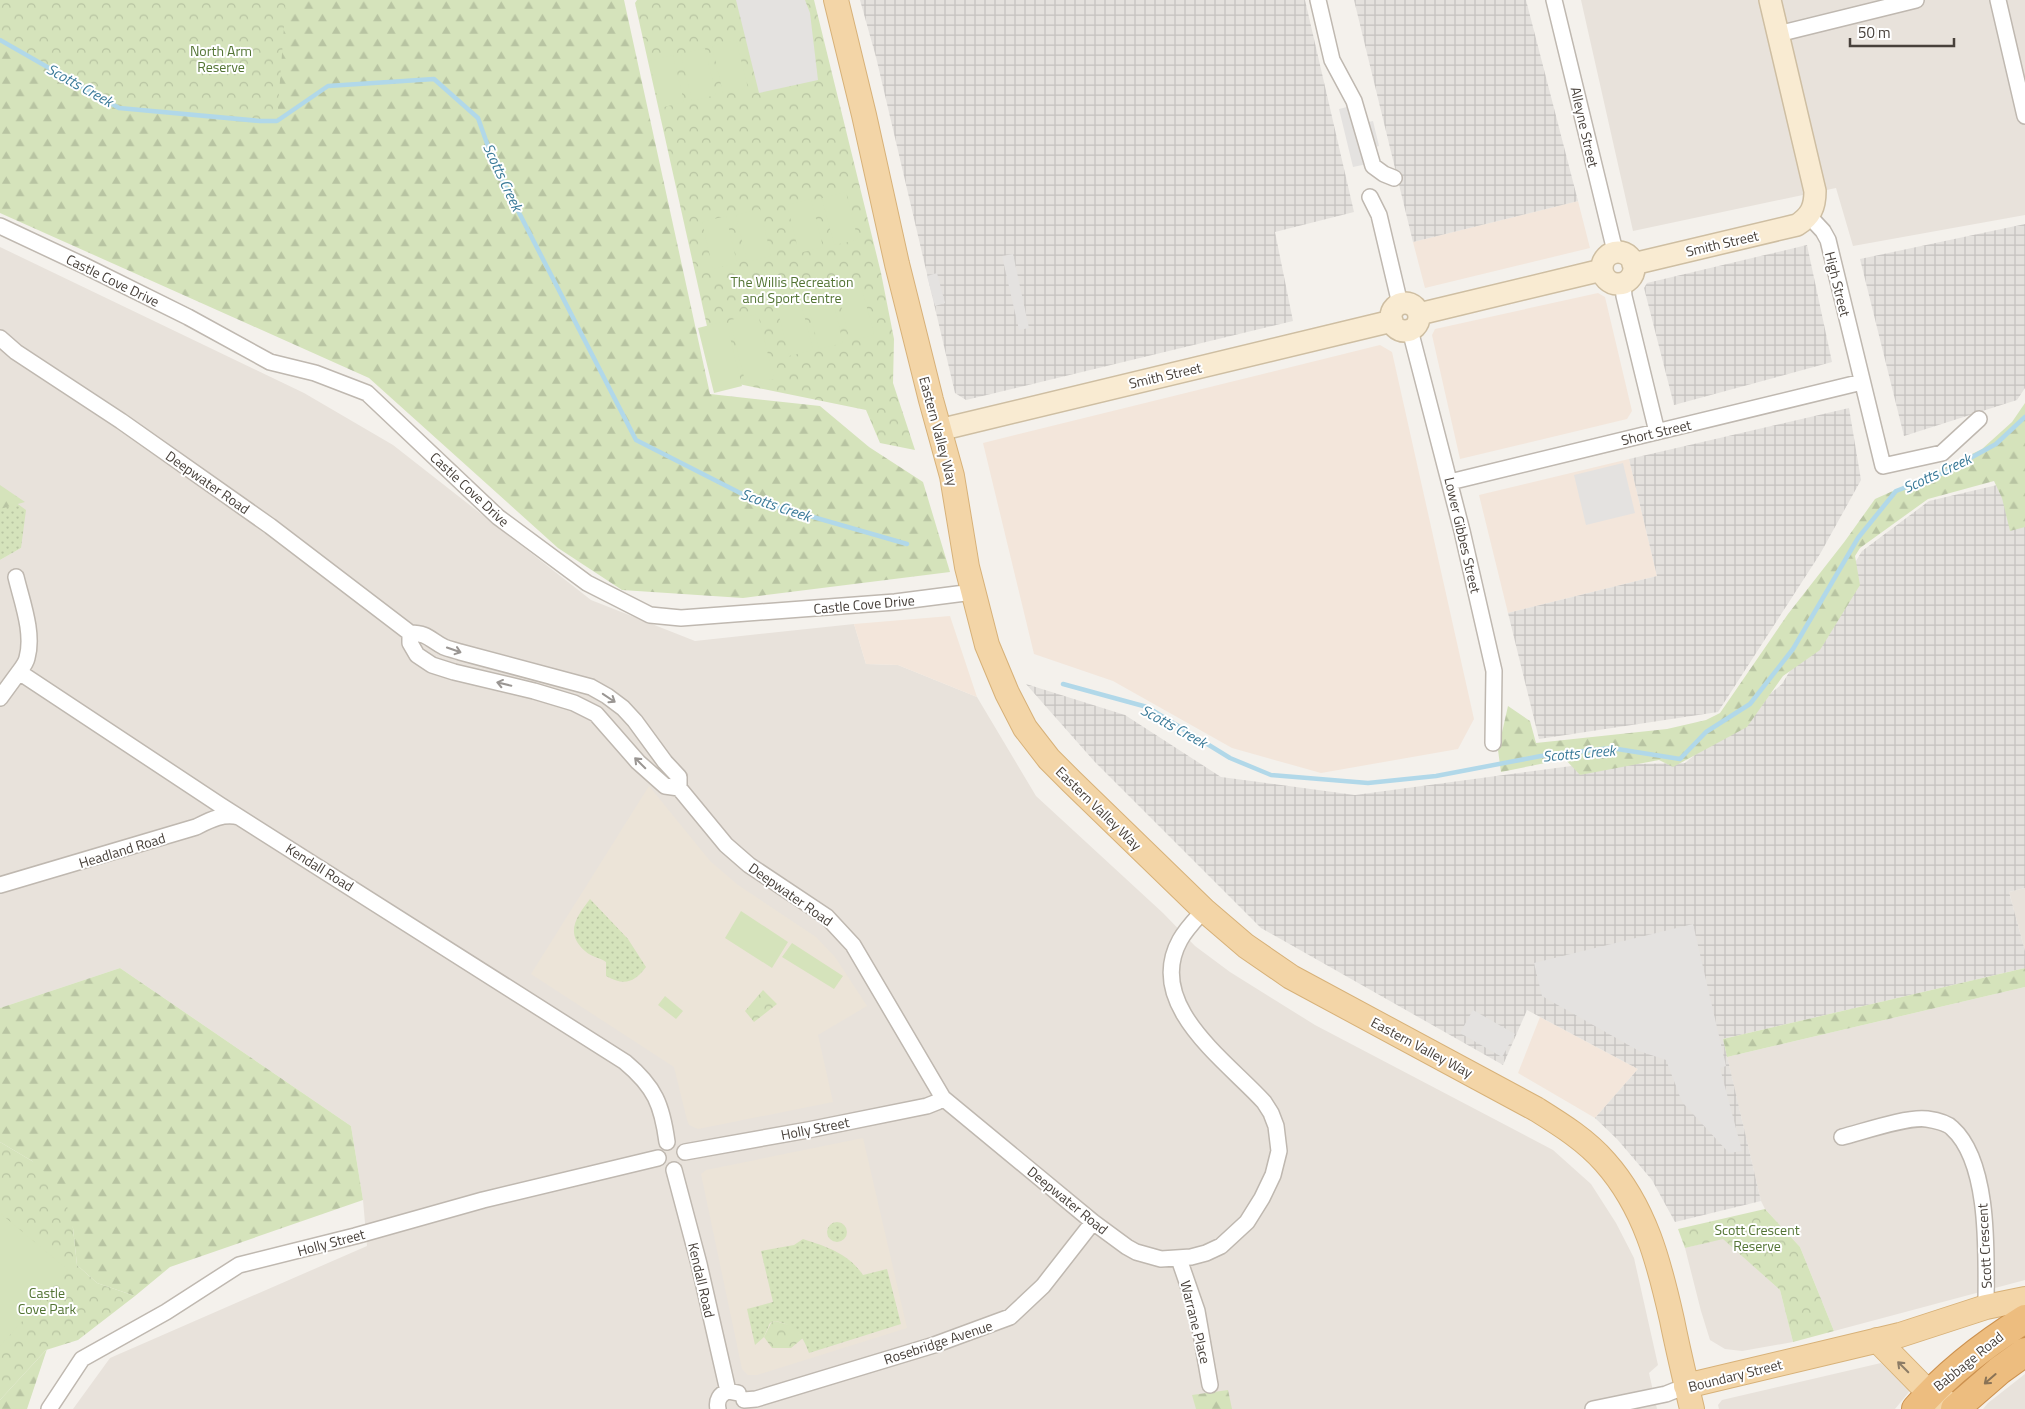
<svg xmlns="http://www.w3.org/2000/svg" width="2025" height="1409" viewBox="0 0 2025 1409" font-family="'Titillium Web',sans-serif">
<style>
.residential{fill:#e8e2db}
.commercial{fill:#f3e6db}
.industrial{fill:url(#industrial-grid)}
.education{fill:#ece4d8}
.grass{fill:url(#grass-dots)}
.forest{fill:url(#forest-firs)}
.park{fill:url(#park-crowns)}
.garden{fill:#d5e3bb}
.parking{fill:#e4e2e0}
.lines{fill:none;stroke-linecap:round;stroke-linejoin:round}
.stream{stroke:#b1d8e9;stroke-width:4.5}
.street-casing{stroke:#bfb8b0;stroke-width:18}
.secondary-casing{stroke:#cebea2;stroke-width:24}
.primary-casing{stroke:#d7b178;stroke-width:26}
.highway-casing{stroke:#cc914f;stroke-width:30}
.street{stroke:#fff;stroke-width:15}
.secondary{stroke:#f9ebd2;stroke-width:21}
.primary{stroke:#f3d5a7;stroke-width:24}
.highway{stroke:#edbd7f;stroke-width:28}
.oneway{stroke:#9a9693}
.oneway2{stroke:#8c7c66}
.oneway3{stroke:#8a7356}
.labels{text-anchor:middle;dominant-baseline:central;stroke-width:4;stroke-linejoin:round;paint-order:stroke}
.park-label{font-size:14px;fill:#537434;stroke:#fff}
.street-label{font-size:14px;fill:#48413b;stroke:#fff}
.water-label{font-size:15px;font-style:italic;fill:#3b7b99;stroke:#fff}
</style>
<defs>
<pattern id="industrial-grid" width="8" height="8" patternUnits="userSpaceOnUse" patternTransform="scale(1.25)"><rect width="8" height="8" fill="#e4e1dd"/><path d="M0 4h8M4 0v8" fill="none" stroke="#c5c2bf"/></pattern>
<pattern id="grass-dots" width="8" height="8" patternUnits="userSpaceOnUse" patternTransform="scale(1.25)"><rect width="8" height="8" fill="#d5e3bb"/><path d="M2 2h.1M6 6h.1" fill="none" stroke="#b8c4a2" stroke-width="1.8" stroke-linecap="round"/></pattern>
<pattern id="forest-firs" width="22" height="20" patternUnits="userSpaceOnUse" patternTransform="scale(1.25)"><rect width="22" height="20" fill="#d5e3bb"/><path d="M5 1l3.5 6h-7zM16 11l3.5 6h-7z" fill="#b8c4a2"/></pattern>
<pattern id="park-crowns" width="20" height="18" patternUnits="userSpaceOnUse" patternTransform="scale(1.25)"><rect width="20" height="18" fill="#d5e3bb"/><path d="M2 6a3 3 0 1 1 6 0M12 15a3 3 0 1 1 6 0" fill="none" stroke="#b8c4a2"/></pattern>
</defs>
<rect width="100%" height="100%" fill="#f4f1ec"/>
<path class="residential" d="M 1581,0 L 2025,0 L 2025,215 L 1853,246 L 1836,188 L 1633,231 Z
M 0,247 L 304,393 L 393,445 L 591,600 L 695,641 L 854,624 L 866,664 L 898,665 L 977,697 L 1036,796 L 1163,913 L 1195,946 L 1230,972 L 1315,1025 L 1553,1150 L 1591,1184 L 1616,1223 L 1634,1258 L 1658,1365 L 1649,1373 L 1657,1409 L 73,1409 L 110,1358 L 367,1246 L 363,1200 L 351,1126 L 120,968 L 0,1008 L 0,560 L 21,548 L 0,491 Z
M 2025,888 L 2025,951 L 2009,892 Z
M 2025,987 L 2025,1280 L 1834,1331 L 1800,1247 L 1765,1209 L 1761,1201 L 1727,1057 Z
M 1723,1238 L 1780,1290 L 1793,1342 L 1742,1351 L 1725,1349 L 1710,1340 L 1701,1311 L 1685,1248 Z
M 1881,1363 L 1908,1388 L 1909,1392 L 1895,1409 L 1719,1409 L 1718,1405 L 1722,1400 Z
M 2025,1374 L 2025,1409 L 1983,1409 L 1988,1403 Z"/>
<path class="commercial" d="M 1578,201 L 1590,248 L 1425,288 L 1413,242 Z
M 1598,293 L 1605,297 L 1632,411 L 1627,419 L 1460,459 L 1432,335 L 1435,329 Z
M 1380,345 L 1392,352 L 1474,719 L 1458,749 L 1321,773 L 1232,748 L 1113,681 L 1034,654 L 983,443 Z
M 1629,459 L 1657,576 L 1508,613 L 1479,495 Z
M 950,616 L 977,697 L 898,665 L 866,664 L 854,624 Z
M 1540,1017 L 1638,1069 L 1595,1118 L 1518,1073 Z"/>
<path class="industrial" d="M 860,0 L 1305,0 L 1354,212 L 1275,232 L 1293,321 L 966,400 L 955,393 L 876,57 Z
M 1354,0 L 1526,0 L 1578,201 L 1413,242 Z
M 2025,224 L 2025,388 L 2017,400 L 1904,436 L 1860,259 Z
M 1807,245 L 1832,362 L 1674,405 L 1644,288 L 1647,283 Z
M 1849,408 L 1861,480 L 1820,554 L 1718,712 L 1539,739 L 1508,613 L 1657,576 L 1629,459 Z
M 2023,479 L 2025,489 L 2025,888 L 2009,892 L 2025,951 L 2025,968 L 1723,1039 L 1761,1201 L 1675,1222 L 1652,1180 L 1617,1139 L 1595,1118 L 1638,1069 L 1527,1010 L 1503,1065 L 1261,928 L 1094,761 L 1026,684 L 1125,715 L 1221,777 L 1355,795 L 1579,765 L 1685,763 L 1782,684 L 1862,551 L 1929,501 Z"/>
<path class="education" d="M 649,786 L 710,861 L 738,885 L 816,937 L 835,957 L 867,1006 L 818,1035 L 833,1102 L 698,1129 L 689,1125 L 687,1120 L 674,1067 L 531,974 Z
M 863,1138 L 907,1328 L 757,1375 L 748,1375 L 742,1369 L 701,1174 L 706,1170 Z"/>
<path class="grass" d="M 0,491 L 26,510 L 21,548 L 0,560 Z
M 590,899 L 628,939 L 646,967 C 634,983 624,986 606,976 L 606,962 C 599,957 591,957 585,951 C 564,933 577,916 590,899 Z
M827 1232a10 10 0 1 1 20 0a10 10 0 1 1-20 0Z
M 803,1239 C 827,1247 848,1253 863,1275 L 887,1269 L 901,1324 L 809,1353 C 802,1334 795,1325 775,1321 L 770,1323 L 764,1337 L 755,1345 L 747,1309 L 773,1302 L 761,1251 L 794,1245 Z"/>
<path class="forest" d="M 0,0 L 624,0 L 710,394 L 820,406 L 869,447 L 923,482 L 950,572 L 743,598 L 622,590 L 558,548 L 369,378 L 0,213 Z
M 2025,403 L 2025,527 L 2010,531 L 2002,498 L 1994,481 L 1928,499 L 1860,548 L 1855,556 L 1860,585 L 1820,650 L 1783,676 L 1747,727 L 1673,767 L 1659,760 L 1580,775 L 1565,759 L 1501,772 L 1498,750 L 1508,706 L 1530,721 L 1536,743 L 1667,729 L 1706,720 L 1720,713 L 1788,614 L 1845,541 L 1875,499 L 1942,469 L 1982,449 L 2012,422 Z
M 0,485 L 25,502 L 0,509 Z
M 120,968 L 351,1126 L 363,1200 L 170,1267 L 135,1296 L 97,1283 L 77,1265 L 73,1228 L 32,1161 L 0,1142 L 0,1008 Z
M 2025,968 L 2025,987 L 1727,1057 L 1723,1039 Z
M 47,1349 L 27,1409 L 0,1409 L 0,1400 Z
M 1228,1390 L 1232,1409 L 1196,1409 L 1192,1395 Z"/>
<path class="park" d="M 0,0 L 286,0 L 277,121 L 119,108 L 0,40 Z
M 637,0 L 814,0 L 881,273 L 894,339 L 893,383 L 915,450 L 880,443 L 866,410 L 719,380 L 635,3 Z
M 763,990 L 777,1004 L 754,1022 L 745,1011 Z
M 0,1142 L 32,1161 L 62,1188 L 73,1228 L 77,1265 L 97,1283 L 135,1296 L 78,1340 L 46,1350 L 0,1400 Z
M 1765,1209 L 1800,1247 L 1834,1331 L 1793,1342 L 1780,1290 L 1723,1239 L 1685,1248 L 1678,1229 Z
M 775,1321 L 793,1326 L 803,1338 L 791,1348 L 772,1348 L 764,1337 L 771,1323 Z"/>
<path class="garden" d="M 736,40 L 748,88 L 723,93 L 712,46 Z
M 705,48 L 716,95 L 692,101 L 681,54 Z
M 673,55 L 684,102 L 660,108 L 649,61 Z
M 846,192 L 858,240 L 834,245 L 822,198 Z
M 811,199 L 823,247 L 799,253 L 787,205 Z
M 760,209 L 771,256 L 747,262 L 736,215 Z
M 726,216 L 737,263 L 713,269 L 702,222 Z
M 862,288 L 874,335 L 850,341 L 838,293 Z
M 832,296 L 843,343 L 819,349 L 807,301 Z
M 801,303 L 813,350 L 789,356 L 777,308 Z
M 758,314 L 774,379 L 746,385 L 730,320 Z
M 726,321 L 742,386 L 714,393 L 698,328 Z
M 741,911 L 788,942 L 772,968 L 725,938 Z
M 792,943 L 843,976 L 834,989 L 782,957 Z
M 665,996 L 683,1011 L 676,1019 L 658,1005 Z
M 0,1213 L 68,1270 L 0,1346 Z"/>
<path class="parking" d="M 736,0 L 805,0 L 810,13 L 818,80 L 759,93 Z
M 1351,106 L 1356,125 L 1373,121 L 1379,146 L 1363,150 L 1367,164 L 1353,167 L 1339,109 Z
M 1013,254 L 1029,328 L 1019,330 L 1002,256 Z
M 937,273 L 945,303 L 935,306 L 927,276 Z
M 1623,463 L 1635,513 L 1586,525 L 1574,475 Z
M 1693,924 L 1726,1066 L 1720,1068 L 1742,1151 L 1729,1153 L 1682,1102 L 1666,1060 L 1639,1051 L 1542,996 L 1534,963 Z
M 1473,1010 L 1515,1034 L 1502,1057 L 1460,1033 Z"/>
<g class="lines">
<path class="stream" d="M 0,40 L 119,108 L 260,121 L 277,121 L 328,86 L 434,79 L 478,118 L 495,166 L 636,440 L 754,500 L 907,544
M 1063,684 L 1147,707 L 1230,758 L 1271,775 L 1368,783 L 1436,776 L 1541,756 L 1611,748 L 1680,759 L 1706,732 L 1750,704 L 1793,649 L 1858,538 L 1896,491 L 1943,473 L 1996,444 L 2025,417"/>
<defs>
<path id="street" d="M 1318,0 L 1332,60 L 1354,101 L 1373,166 L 1384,174 L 1394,178
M 1554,0 L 1613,243 L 1617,252
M 1998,0 L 2025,116
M 1778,34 L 1916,0
M 1370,197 L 1379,215 L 1400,304
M 1809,216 L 1823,231 L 1828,240 L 1883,466 L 1942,453 L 1979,419
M 0,226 L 83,265 L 188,317 L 270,362 L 315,373 L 367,393 L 498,517 L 587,583 L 650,615 L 681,618 L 895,602 L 973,592
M 1623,284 L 1624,296 L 1657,432
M 1410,330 L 1462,531 L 1494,671 L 1493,743
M 0,338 L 16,352 L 121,421 L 270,526 L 410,633 C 428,633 430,640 444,647 C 449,649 454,650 460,652 L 591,687 L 607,696 L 623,708 L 635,721 L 665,762 L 679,777 L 679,788 L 726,845 L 749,865 L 827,917 L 853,945 L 943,1098 L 1093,1222 L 1127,1247 L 1136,1252 L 1161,1259 L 1191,1257 L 1206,1253 L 1221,1246 L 1247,1222 L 1262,1198 L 1273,1175 L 1279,1151 L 1276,1126 L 1271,1113 L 1264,1102 C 1227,1061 1144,1005 1180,940 C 1186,929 1196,919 1204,910
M 1450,482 L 1862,382
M 16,577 C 22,602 34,633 27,658 C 26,663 22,668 19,672 L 220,805 L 625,1062 C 655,1087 662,1105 667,1142
M 410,633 L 410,643 L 417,655 L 432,665 L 454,672 L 534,691 L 574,703 L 596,714 L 638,762 L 665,786 L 679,788
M 0,698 L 19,672
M 0,885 L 196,827 C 210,820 223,813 239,817
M 1842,1137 C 1862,1132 1908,1116 1927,1119 C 1934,1120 1947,1123 1952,1128 C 1991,1163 1986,1258 1986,1307
M 685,1152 L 808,1130 L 927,1106 L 937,1102 L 943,1098
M 674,1170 L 699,1264 L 728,1391
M 1179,1259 L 1197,1311 L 1210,1385
M 744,1400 L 756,1399 L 934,1345 L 1010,1317 L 1043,1286 L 1093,1222
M 49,1409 L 82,1359 L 166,1312 L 239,1265 L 355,1236 L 483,1200 L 658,1158
M 718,1409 C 716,1400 720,1394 728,1391 L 738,1393
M 1593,1409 L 1666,1394 L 1686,1386"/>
<path id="secondary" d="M1602 268a16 16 0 1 1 32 0a16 16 0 1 1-32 0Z
M 1633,264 L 1797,225 C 1811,216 1815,207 1815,191 L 1770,0
M1391 317a14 14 0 1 1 28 0a14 14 0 1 1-28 0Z
M 1419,314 L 1602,270
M 939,430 L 1392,321"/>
<path id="primary" d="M 836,0 L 864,115 L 897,264 L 931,400 L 952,476 L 967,567 L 987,645 L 1007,693 L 1025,728 L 1049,759 L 1072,782 L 1204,910 L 1246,946 L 1291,977 L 1536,1109 C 1560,1124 1586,1140 1605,1162 C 1645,1207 1659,1262 1672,1320 C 1678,1350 1685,1379 1692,1409
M 1877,1340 L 1929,1393 L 1956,1408
M 1686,1386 L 1900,1335 L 1986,1307 L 2025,1299"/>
<path id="highway" d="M 1916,1409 C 1947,1373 1985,1344 2025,1319
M 1955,1409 L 2000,1370 L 2025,1352"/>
</defs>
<use href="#street" class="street-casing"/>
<use href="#secondary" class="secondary-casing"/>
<use href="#primary" class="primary-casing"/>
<use href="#highway" class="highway-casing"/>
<use href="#street" class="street"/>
<use href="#secondary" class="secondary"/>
<use href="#primary" class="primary"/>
<use href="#highway" class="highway"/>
</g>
<defs><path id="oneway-shaft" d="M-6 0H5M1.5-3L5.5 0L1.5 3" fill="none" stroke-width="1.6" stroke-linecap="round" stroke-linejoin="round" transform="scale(1.25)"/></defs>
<g class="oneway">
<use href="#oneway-shaft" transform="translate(454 650) rotate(19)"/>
<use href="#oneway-shaft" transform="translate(504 684) rotate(-167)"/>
<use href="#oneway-shaft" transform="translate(609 698) rotate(34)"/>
<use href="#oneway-shaft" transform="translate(640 763) rotate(-135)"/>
</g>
<use class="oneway2" href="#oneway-shaft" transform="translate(1903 1367) rotate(-135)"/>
<use class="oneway3" href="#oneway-shaft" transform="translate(1990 1379) rotate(139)"/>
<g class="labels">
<g class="park-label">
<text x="221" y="50">North Arm<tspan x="221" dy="16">Reserve</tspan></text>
<text x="792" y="281">The Willis Recreation<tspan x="792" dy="16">and Sport Centre</tspan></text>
<text x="1757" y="1229">Scott Crescent<tspan x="1757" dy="16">Reserve</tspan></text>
<text x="47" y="1292">Castle<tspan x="47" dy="16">Cove Park</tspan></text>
</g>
<g class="street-label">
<text transform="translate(1585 127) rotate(77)">Alleyne Street</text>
<text transform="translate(1722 243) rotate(-13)">Smith Street</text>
<text transform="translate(113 280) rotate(26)">Castle Cove Drive</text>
<text transform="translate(1838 284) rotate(76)">High Street</text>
<text transform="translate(1165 375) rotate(-13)">Smith Street</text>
<text transform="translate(939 431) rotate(75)">Eastern Valley Way</text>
<text transform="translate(1656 432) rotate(-13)">Short Street</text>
<text transform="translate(208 482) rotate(35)">Deepwater Road</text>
<text transform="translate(470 489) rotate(43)">Castle Cove Drive</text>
<text transform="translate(1463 535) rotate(77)">Lower Gibbes Street</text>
<text transform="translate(864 604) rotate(-5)">Castle Cove Drive</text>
<text transform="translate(1099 808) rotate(44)">Eastern Valley Way</text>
<text transform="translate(122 850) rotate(-17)">Headland Road</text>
<text transform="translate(320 867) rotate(32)">Kendall Road</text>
<text transform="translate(791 894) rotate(35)">Deepwater Road</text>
<text transform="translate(1422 1047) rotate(28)">Eastern Valley Way</text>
<text transform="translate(815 1128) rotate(-11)">Holly Street</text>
<text transform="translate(1068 1200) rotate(39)">Deepwater Road</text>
<text transform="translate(331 1242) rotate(-15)">Holly Street</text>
<text transform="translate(1984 1246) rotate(-93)">Scott Crescent</text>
<text transform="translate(702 1280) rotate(77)">Kendall Road</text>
<text transform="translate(1196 1322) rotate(76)">Warrane Place</text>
<text transform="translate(938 1342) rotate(-18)">Rosebridge Avenue</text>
<text transform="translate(1968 1361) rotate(-39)">Babbage Road</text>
<text transform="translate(1735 1375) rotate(-14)">Boundary Street</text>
</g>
<g class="water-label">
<text transform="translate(80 85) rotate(29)">Scotts Creek</text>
<text transform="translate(503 177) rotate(65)">Scotts Creek</text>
<text transform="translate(1937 473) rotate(-25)">Scotts Creek</text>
<text transform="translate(776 505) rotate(19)">Scotts Creek</text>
<text transform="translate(1174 726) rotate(29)">Scotts Creek</text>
<text transform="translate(1579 753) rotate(-5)">Scotts Creek</text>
</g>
</g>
<path d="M1850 38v8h104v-8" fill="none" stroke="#48413b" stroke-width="2.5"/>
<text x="1858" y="38" font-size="15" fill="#48413b" stroke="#ffffff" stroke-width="4" paint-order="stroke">50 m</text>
</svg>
